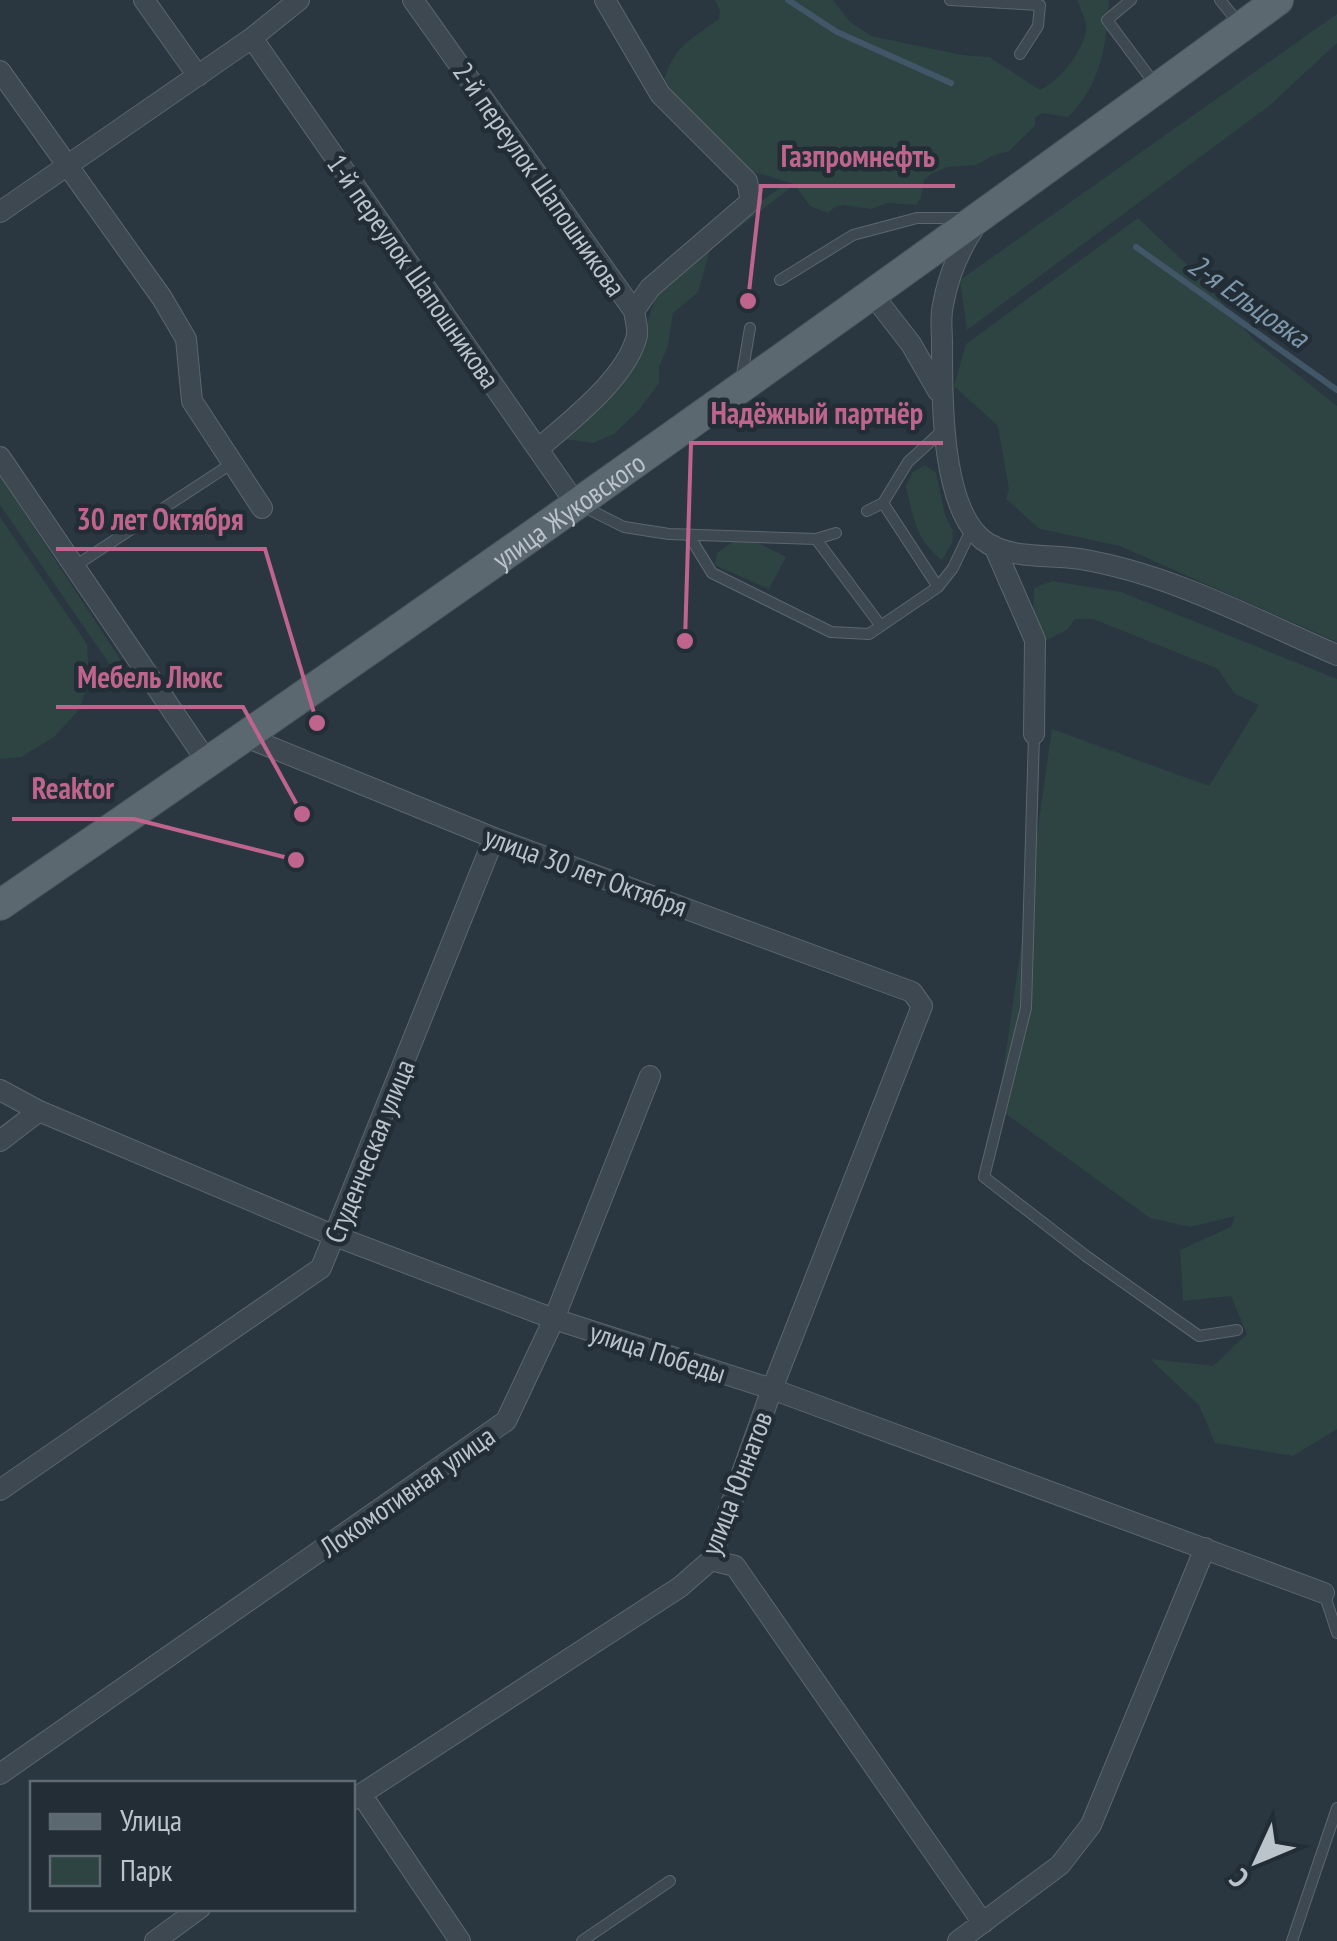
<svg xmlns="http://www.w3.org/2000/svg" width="1337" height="1941" viewBox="0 0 1337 1941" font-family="'PT Sans Narrow',sans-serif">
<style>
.green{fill:#2d4442}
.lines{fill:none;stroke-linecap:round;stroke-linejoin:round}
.stream{stroke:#415768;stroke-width:6}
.lane-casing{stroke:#5c666e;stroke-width:12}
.street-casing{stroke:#5c666e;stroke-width:22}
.primary-casing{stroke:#4a545d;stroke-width:32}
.lane{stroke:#3e4851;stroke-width:10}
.street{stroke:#3e4851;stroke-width:20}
.primary{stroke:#5c6870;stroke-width:30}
.labels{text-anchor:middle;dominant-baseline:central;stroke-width:9;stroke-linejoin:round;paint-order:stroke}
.street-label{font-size:28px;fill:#bbc3cb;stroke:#222d36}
.water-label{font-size:30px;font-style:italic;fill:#7e97aa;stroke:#222d36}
.leader{fill:none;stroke:#bf658d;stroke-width:4}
.callout-dot{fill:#bf658d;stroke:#222d36;stroke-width:4}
.callout-label{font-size:30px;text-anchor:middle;font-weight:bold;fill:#bf658d;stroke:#222d36;stroke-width:9;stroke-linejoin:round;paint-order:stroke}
</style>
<rect width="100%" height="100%" fill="#2a3741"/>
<path class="green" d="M 715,0 L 833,0 L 849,21 L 871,36 L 962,55 L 989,57 L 1040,90 C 1058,83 1089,45 1086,24 C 1084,16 1080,7 1077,0 L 1109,0 C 1107,44 1101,85 1068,117 L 1042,113 L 1035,118 L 1035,126 L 1009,151 L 992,156 L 976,165 L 948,167 L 931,174 L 924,180 L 921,198 L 916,205 L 888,203 L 871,209 L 844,205 L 835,207 L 828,213 L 810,206 L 794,184 L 751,171 L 660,94 C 672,48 682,45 719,19 L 720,10 Z
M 1337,14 L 1337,43 L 1269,106 L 967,330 L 960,280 Z
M 781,187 L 790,188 L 710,250 L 698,292 L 673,313 L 668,346 L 659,367 L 659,383 L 638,411 L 614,434 L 593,443 L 565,439 L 613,395 L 636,356 L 659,288 L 728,226 Z
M 1138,218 L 1198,275 L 1254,340 L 1337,406 L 1337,642 L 1120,546 L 1040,529 L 1006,499 L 1009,490 L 998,426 L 954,386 L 966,344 Z
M 925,465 L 936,473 L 945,515 L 953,531 L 952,543 L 942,560 C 916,541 913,516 906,486 L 913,472 Z
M 0,476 L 118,656 L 132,683 L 124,685 L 0,505 Z
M 0,517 L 87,644 L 89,681 L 79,710 L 54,737 L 21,757 L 0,759 Z
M 752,540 L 786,557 L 769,589 L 715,565 L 717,553 L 734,541 Z
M 1053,581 L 1121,592 L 1337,679 L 1337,1429 L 1293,1456 L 1215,1443 L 1199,1405 L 1150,1359 L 1213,1366 L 1247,1334 L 1231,1296 L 1183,1301 L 1180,1250 L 1231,1227 L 1235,1216 L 1190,1227 L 1150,1218 L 998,1108 L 1052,729 L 1209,786 L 1259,705 L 1235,694 L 1218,669 L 1093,619 L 1075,619 L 1068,629 L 1045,641 L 1033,625 L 1034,588 Z"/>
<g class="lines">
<path class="stream" d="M 788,0 L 837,32 L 951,83
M 1136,247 L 1337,390"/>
<defs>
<path id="lane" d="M 950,0 L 1040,5 L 1038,26 L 1020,54
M 1131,0 L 1107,20 L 1157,87
M 1220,0 L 1238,22
M 780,280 L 853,235 L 917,218 L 964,218
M 741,381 L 750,328
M 883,503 L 938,587
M 582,506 L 624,527 L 669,534 L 816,539 L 836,533
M 867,511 L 883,503 L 908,462 L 943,430
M 688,534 L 712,573 L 831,632 L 869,634 L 938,587 L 953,568 L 972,528
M 816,539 L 881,626
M 75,566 L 231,464
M 1034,735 L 1026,1008 L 984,1177 L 1086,1256 L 1199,1336 L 1237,1330
M 1324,1593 L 1337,1633
M 582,1941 L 670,1881
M 1292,1941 L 1337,1808"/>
<path id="street" d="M 144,0 L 198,76
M 413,0 L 634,311 C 635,318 638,328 637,335 C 628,377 569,422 538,449
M 605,0 L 660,94 L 747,181 L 751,201 L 650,288 L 634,311
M 252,38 L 576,504
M 0,71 L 162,298 L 186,339 L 192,401 L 262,508
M 0,212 L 252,38 L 299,0
M 974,228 C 958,252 948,277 943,305 C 940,317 942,331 942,343 C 942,393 940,506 983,540 C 1008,560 1051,554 1080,559 C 1171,574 1253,619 1337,655
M 873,295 L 911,344 L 938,391
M 0,457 L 208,763
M 994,546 L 1035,640 L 1034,734
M 246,737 L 494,838 L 912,992 L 922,1006 L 772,1389 L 711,1560 L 680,1587 L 352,1800
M 0,1090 L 39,1111 L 335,1236 L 554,1319 L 772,1389 L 1324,1593
M 0,1141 L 39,1111
M 0,1490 L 321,1268 L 494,838
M 711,1560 L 735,1566 L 983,1923
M 0,1774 L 506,1421 L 554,1319 L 650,1076
M 361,1794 L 460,1941
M 155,1941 L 200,1908
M 958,1941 L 1060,1865 L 1091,1825 L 1205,1548"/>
<g id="primary">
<path id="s1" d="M 0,905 C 431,610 857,308 1278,0"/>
</g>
</defs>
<use href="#lane" class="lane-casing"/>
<use href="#street" class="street-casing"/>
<use href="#primary" class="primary-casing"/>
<use href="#lane" class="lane"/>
<use href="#street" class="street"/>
<use href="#primary" class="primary"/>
</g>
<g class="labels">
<g class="street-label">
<text transform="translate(540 179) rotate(55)">2-й переулок Шапошникова</text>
<text transform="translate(414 271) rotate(55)">1-й переулок Шапошникова</text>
<text stroke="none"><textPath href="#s1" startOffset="692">улица Жуковского</textPath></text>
<text transform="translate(586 871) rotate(20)">улица 30 лет Октября</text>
<text transform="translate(369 1151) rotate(-68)">Студенческая улица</text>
<text transform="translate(658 1352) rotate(18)">улица Победы</text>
<text transform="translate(736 1483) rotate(-69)">улица Юннатов</text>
<text transform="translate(407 1491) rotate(-35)">Локомотивная улица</text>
</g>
<g class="water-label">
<text transform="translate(1249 300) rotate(35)">2-я Ельцовка</text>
</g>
</g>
<path class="leader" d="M748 301L761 186H955M685 641L691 443H943M317 723L265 549H56M302 814L243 707H56M296 860L134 819H12"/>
<g class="callout-dot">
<circle cx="748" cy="301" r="10"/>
<circle cx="685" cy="641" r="10"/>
<circle cx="317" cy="723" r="10"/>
<circle cx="302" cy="814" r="10"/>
<circle cx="296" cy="860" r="10"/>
</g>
<g class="callout-label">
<text x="858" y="167">Газпромнефть</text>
<text x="817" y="424">Надёжный партнёр</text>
<text x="160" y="530">30 лет Октября</text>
<text x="150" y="688">Мебель Люкс</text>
<text x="73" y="799">Reaktor</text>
</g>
<rect x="30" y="1781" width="325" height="130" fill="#222d36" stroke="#5f6972" stroke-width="2.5"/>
<rect x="50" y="1814" width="50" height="15" fill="#5c6870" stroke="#5f6972" stroke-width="2.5"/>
<text x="120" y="1831" font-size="30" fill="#bbc3cb">Улица</text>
<rect x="50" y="1856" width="50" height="30" fill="#2d4442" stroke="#5f6972" stroke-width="2.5"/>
<text x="120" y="1881" font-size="30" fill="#bbc3cb">Парк</text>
<g transform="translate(1257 1861) rotate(226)" stroke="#222d36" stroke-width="8" paint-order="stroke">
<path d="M0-8L18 38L0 25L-18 38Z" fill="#bbc3cb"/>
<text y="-15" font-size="28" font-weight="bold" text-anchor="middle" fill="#bbc3cb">С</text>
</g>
</svg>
